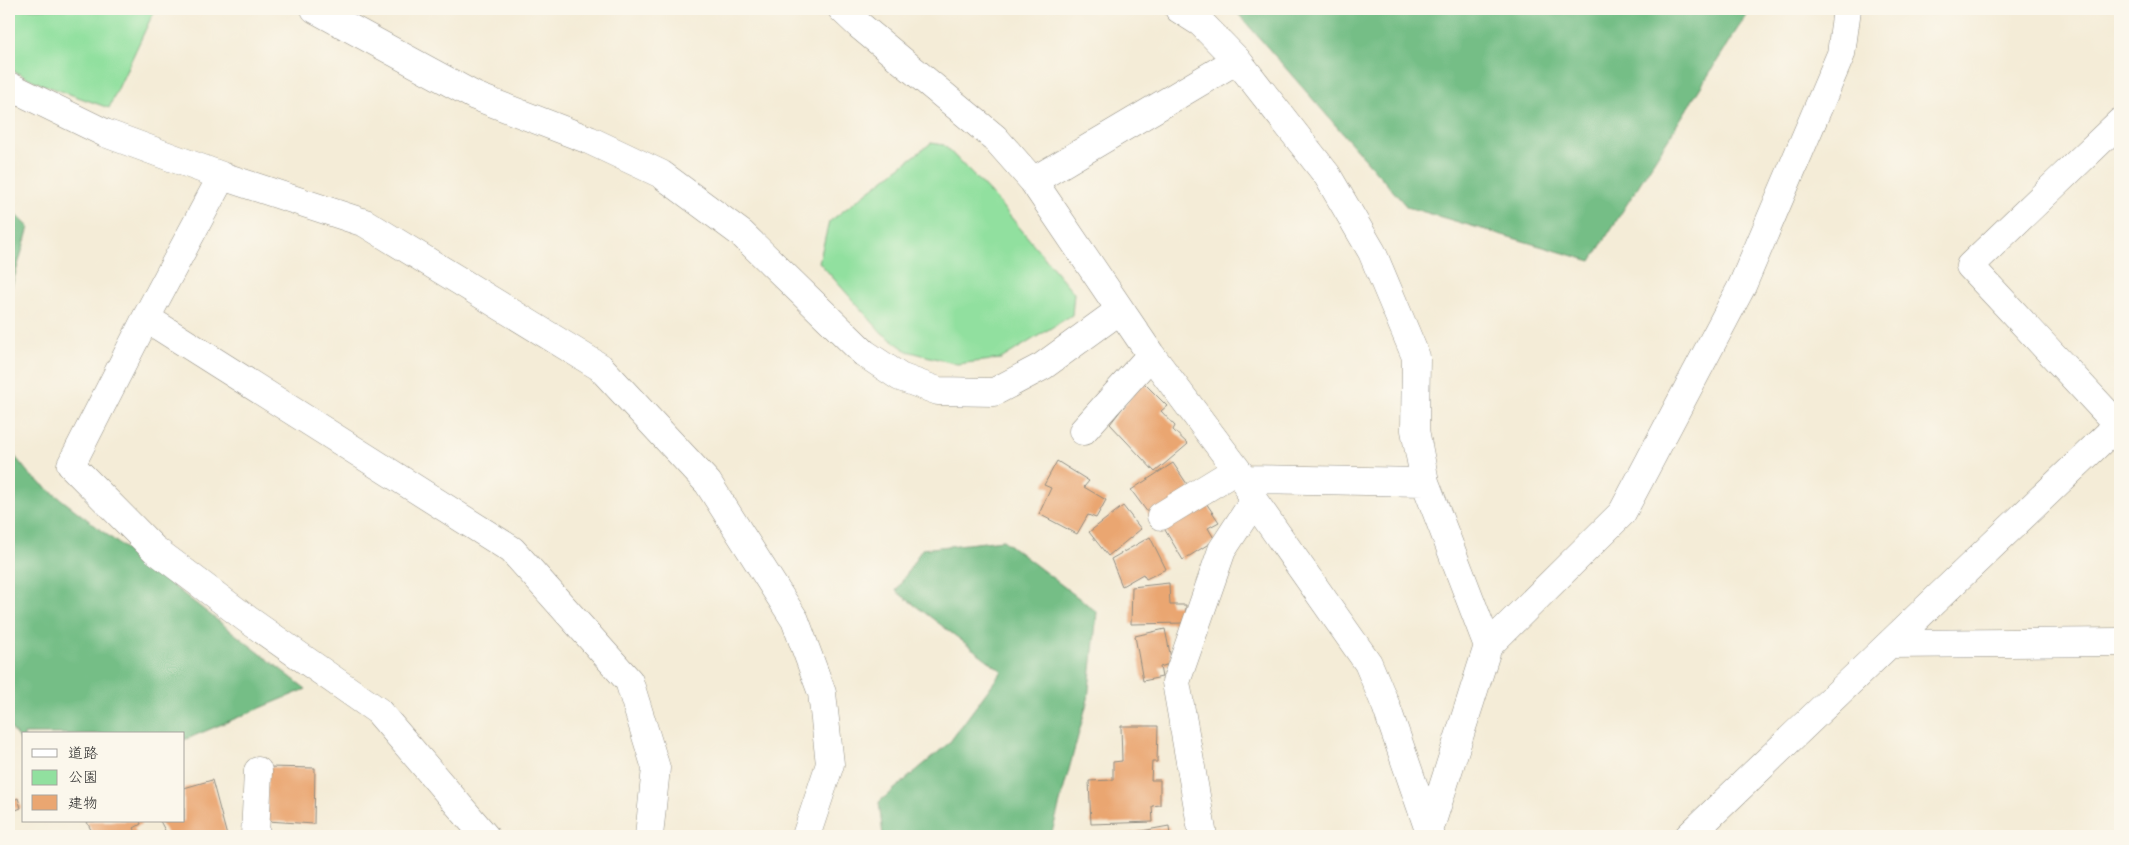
<svg xmlns="http://www.w3.org/2000/svg" width="2129" height="845" font-family="'Architects Daughter','Klee One',sans-serif">
<rect width="100%" height="100%" fill="#fbf7ec"/>
<filter id="ink" filterUnits="userSpaceOnUse"><feTurbulence type="fractalNoise" baseFrequency=".02" numOctaves="2"/><feDisplacementMap in="SourceGraphic" scale="10" xChannelSelector="R" yChannelSelector="G"/><feConvolveMatrix kernelMatrix="1 2 1 2 8 2 1 2 1" color-interpolation-filters="sRGB"/></filter>
<filter id="wash" filterUnits="userSpaceOnUse"><feTurbulence type="fractalNoise" baseFrequency=".0096" numOctaves="4" result="noise"/><feDisplacementMap in="SourceGraphic" scale="20" xChannelSelector="R" yChannelSelector="G"/><feGaussianBlur stdDeviation="1.12" result="paint"/><feColorMatrix in="noise" values="0 0 0 0 0 0 0 0 0 0 0 0 0 0 0 0 0 1.4 0 .05"/><feComposite in="paint" operator="in"/></filter>
<g filter="url(#wash)">
<rect width="100%" height="100%" fill="#f4ecd7"/>
<path fill="#91e09f" stroke="#5e8665" d="M9 9H155L109 108 41 84 9 69Z
M931 143 944 145 995 198 1074 293 1072 315 1001 359 957 364 907 351 882 333 819 262 829 222Z"/>
<path fill="#74be86" stroke="#507458" d="M1234 9H1750L1591 261 1407 207Z
M9 208 29 227 9 296Z
M9 449 30 475 306 689 184 740V734H24V745L9 726Z
M1003 540 1097 612 1088 699 1051 836H883L879 802 949 743 1002 671 896 591 922 549Z"/>
<g id="blocks">
<path fill="#eaa671" d="M1143 382 1167 406 1161 411 1175 426 1173 430 1188 444 1155 472 1110 424Z
M1057 461 1089 481 1084 487 1106 500 1096 518 1088 515 1077 534 1039 514 1051 488 1044 485Z
M1173 463 1191 490 1151 517 1131 490Z
M1204 500 1219 522 1208 528 1215 540 1183 560 1162 525Z
M1123 506 1141 529 1108 556 1089 532Z
M1150 537 1166 569 1146 579 1143 574 1122 586 1111 559Z
M1169 583 1170 605H1186L1185 623 1131 624 1132 587Z
M1165 629 1172 663 1160 667 1162 677 1143 681 1135 636Z
M1121 726H1158L1157 762H1152L1151 780H1160V805L1152 806 1153 822 1091 824 1089 781 1113 780V762L1122 761Z
M267 767 315 768 314 824 267 821Z
M212 780 227 836H168L160 821H184V788Z
M18 798 21 808 16 810 12 801Z
M89 821H140L141 824 134 828 138 836H94L87 822Z
M1169 826 1170 836H1125V834Z"/>
</g>
</g>
<g filter="url(#ink)">
<use href="#blocks" fill-opacity="0" stroke="#908c81" stroke-width="1"/>
<g fill="none" stroke-linecap="round" stroke-linejoin="round">
<defs>
<path id="minor" d="M315 9 475 96 589 140 661 174 742 234 864 353 900 377 938 391 994 392 1043 366 1120 310
M842 9 859 25 995 138 1033 181 1151 355 1244 479 1254 501 1368 663 1386 706 1431 836
M1179 9 1201 23 1237 60 1327 175 1372 252 1416 357 1415 430 1425 482 1488 646 1429 831
M9 86 105 133 222 176 365 223 600 367 708 483 795 620 822 693 830 764 806 836
M222 176 146 318 71 465 154 549 247 619 378 711 485 836
M1033 181 1237 60
M146 318 512 550 629 681 656 768 649 836
M2118 425 1970 266 2120 122
M1083 431 1151 355
M1244 479 1425 482
M1161 516 1236 470
M1890 644 2120 642
M1488 646 1622 513 1742 286 1841 54 1847 9
M255 836 258 771
M1203 836 1176 682 1222 550 1254 501
M1689 836 2120 423"/>
</defs>
<use href="#minor" stroke="#908c81" stroke-width="29"/>
<use href="#minor" stroke="#fff" stroke-width="28"/>
</g>
</g>
<rect width="2129" height="845" fill="none" stroke="#fbf7ec" stroke-width="30"/>
<rect x="22" y="732" width="162" height="90" fill="#fbf7ec" stroke="#a8a59f"/>
<rect x="32" y="749" width="25" height="8" fill="#ffffff" stroke="#a8a59f"/>
<text x="68" y="758" font-size="15" fill="#2b2b2b">道路</text>
<rect x="32" y="770" width="25" height="15" fill="#91e09f" stroke="#a8a59f"/>
<text x="68" y="782" font-size="15" fill="#2b2b2b">公園</text>
<rect x="32" y="795" width="25" height="15" fill="#eaa671" stroke="#a8a59f"/>
<text x="68" y="808" font-size="15" fill="#2b2b2b">建物</text>
</svg>
